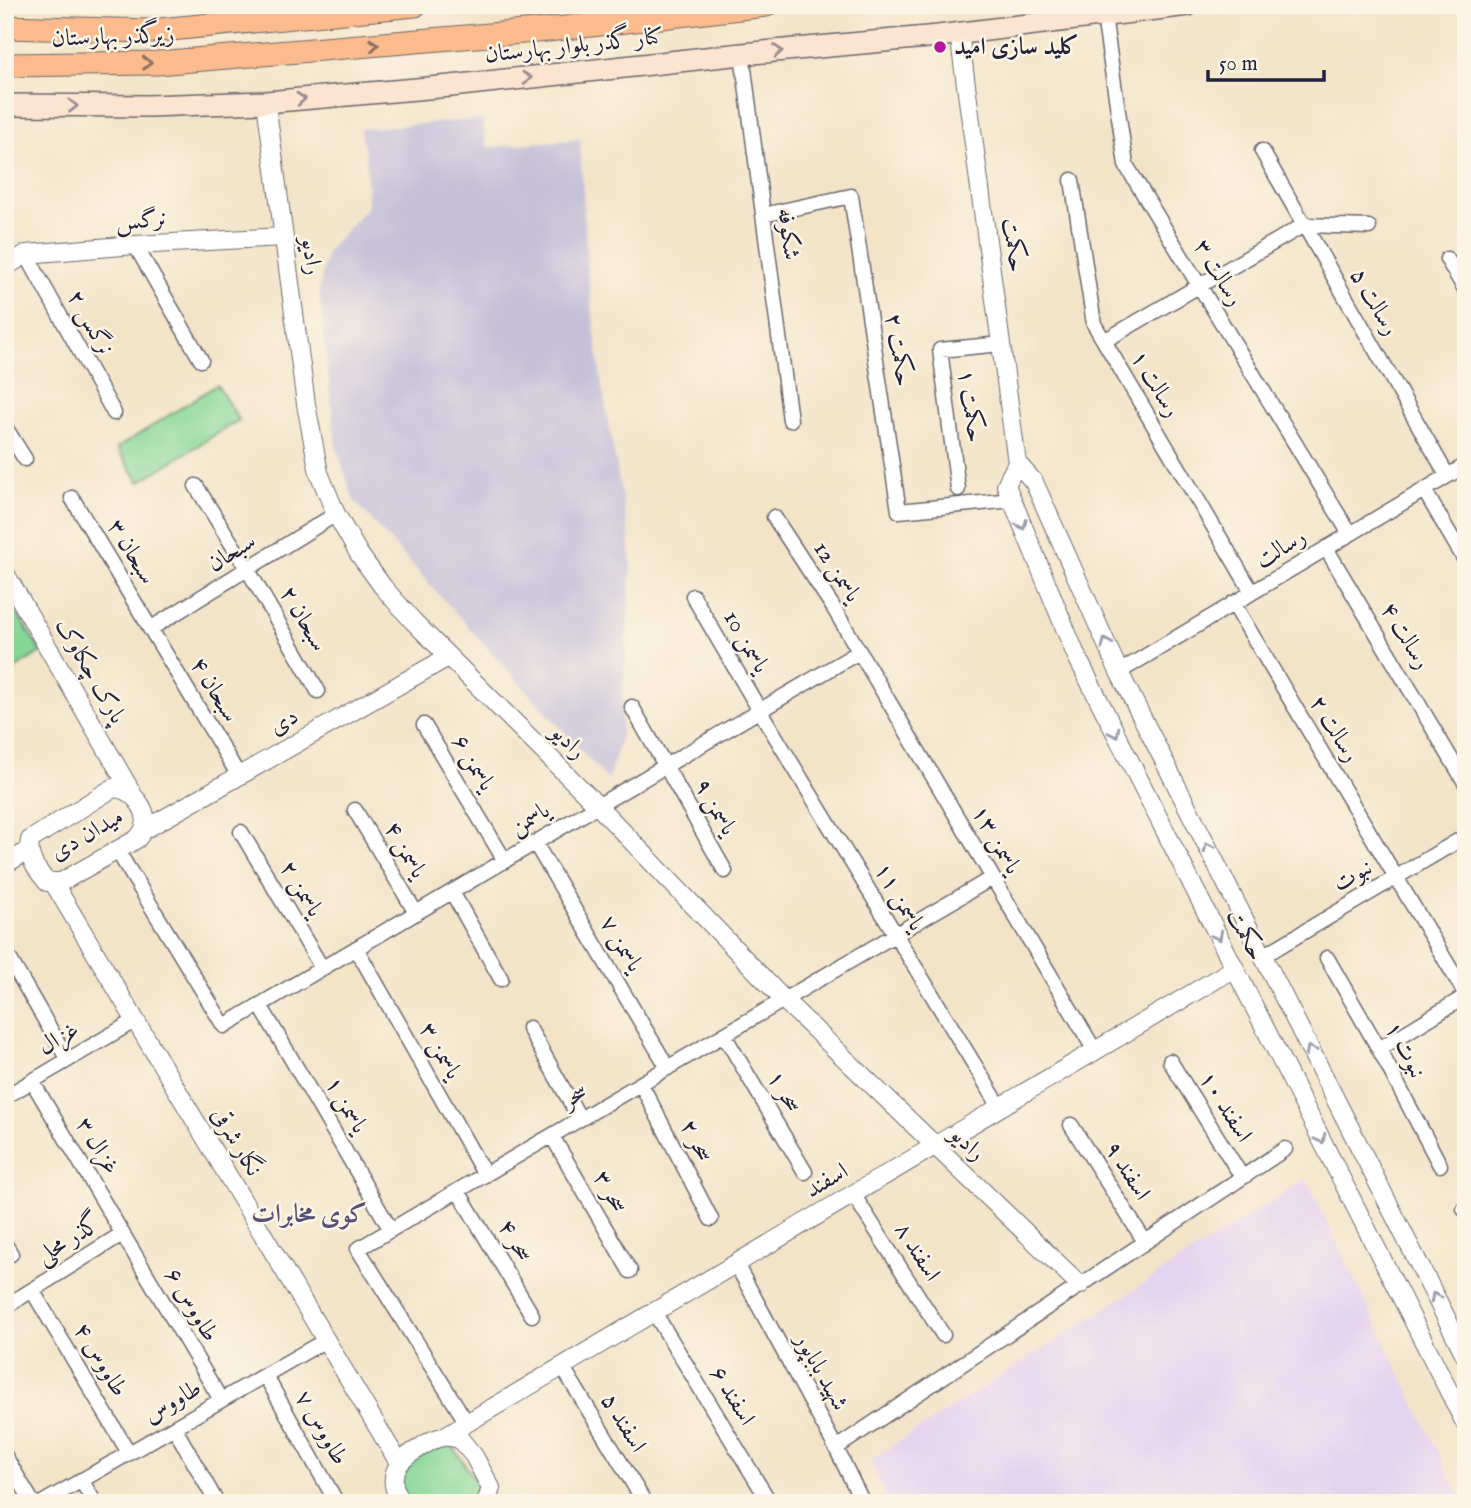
<svg xmlns="http://www.w3.org/2000/svg" width="1471" height="1508" font-family="'IM FELL English',Amiri,serif">
<rect width="100%" height="100%" fill="#fcf5e5"/>
<filter id="ink" filterUnits="userSpaceOnUse"><feTurbulence type="fractalNoise" baseFrequency=".0143" numOctaves="2"/><feDisplacementMap in="SourceGraphic" scale="14" xChannelSelector="R" yChannelSelector="G"/><feConvolveMatrix kernelMatrix="1 2 1 2 8 2 1 2 1" color-interpolation-filters="sRGB"/></filter>
<filter id="wash" filterUnits="userSpaceOnUse"><feTurbulence type="fractalNoise" baseFrequency=".00686" numOctaves="4" result="noise"/><feDisplacementMap in="SourceGraphic" scale="28" xChannelSelector="R" yChannelSelector="G"/><feGaussianBlur stdDeviation="1.57" result="paint"/><feColorMatrix in="noise" values="0 0 0 0 0 0 0 0 0 0 0 0 0 0 0 0 0 1.4 0 .05"/><feComposite in="paint" operator="in"/></filter>
<g filter="url(#wash)">
<rect width="100%" height="100%" fill="#f3e4c8"/>
<path fill="#e4d3f1" d="M1306 1179 1463 1503H887L871 1460Z"/>
<path fill="#c6c0d9" d="M482 119 487 147 580 139 587 267 602 387 630 540 631 573 620 741 608 780 354 501 336 447 319 289 327 252 368 206 366 157 360 129Z"/>
<path fill="#85d697" stroke="#547c69" stroke-width="2" d="M217 385 239 420 139 482 117 448Z
M5 594 41 652 5 675Z
M437 1444 453 1446 479 1487 477 1503H409L400 1489V1469Z"/>
</g>
<g filter="url(#ink)">
<g fill="none" stroke-linecap="round" stroke-linejoin="round">
<defs>
<path id="minor" d="M1104 16 1126 165 1350 534
M742 54 790 420
M1262 151 1447 475
M1072 180 1094 324 1252 592
M763 215 851 196 899 511 1012 500
M135 245 201 360
M26 254 114 413
M1447 259 1466 291
M1104 341 1304 225 1369 227
M5 427 25 459
M196 486 248 570 318 691
M958 489 940 350 1001 344
M1424 490 1466 562
M72 498 239 776
M774 517 833 607 1095 1051
M1326 548 1466 784
M693 596 760 711 1000 1107
M1233 603 1466 995
M150 629 336 514
M1119 672 1466 465
M632 707 725 871
M424 725 505 861
M355 810 416 913
M241 832 322 968
M535 843 668 1068
M117 850 224 1026 859 652
M452 892 501 979
M356 948 485 1175
M5 951 68 1060
M1263 956 1466 836
M1327 958 1379 1049 1440 1165
M260 1005 391 1230
M529 1028 580 1119
M724 1035 805 1172
M1379 1049 1466 996
M1170 1061 1242 1177
M32 1081 221 1400
M641 1084 711 1219
M5 1097 136 1020
M1071 1125 1145 1242
M552 1136 630 1271
M458 1191 532 1315
M853 1194 943 1335
M1464 1209 1466 1211
M5 1244 11 1254
M736 1264 836 1448 863 1503
M32 1290 129 1453
M5 1307 122 1234
M654 1312 770 1503
M562 1366 645 1503
M265 1375 337 1503
M467 1423 358 1249 992 878
M174 1427 217 1503
M836 1448 1285 1149
M5 1456 33 1503
M81 1480 95 1503
M42 1503 326 1340"/>
<path id="tertiary" d="M959 33 1017 463 1034 482 1119 672 1466 1357
M266 102 306 404 319 473 336 514 359 554 383 587 413 621 598 806 784 1000 1080 1285
M5 267 26 254 135 245 283 237
M1017 463 1006 485 1076 655 1466 1425
M5 573 132 793
M113 788C132 788 151 811 144 829 144 830 138 838 137 839L61 882H47C36 869 27 858 30 840Z
M144 830 448 657
M5 864 28 851
M53 882 399 1463
M443 1437 1235 968
M401 1503C386 1478 395 1462 418 1449 425 1444 435 1438 443 1437 448 1436 455 1438 460 1439L474 1456 491 1488 486 1503"/>
<path id="secondary" d="M5 105 148 106 266 102 451 86 742 54 938 36 1188 5"/>
<path id="primary" d="M5 27 150 31 415 5
M5 65 157 63 547 30 766 5"/>
</defs>
<use href="#minor" stroke="#6b666c" stroke-width="17"/>
<use href="#tertiary" stroke="#6b666c" stroke-width="20"/>
<use href="#secondary" stroke="#6b666c" stroke-width="24"/>
<use href="#primary" stroke="#6b666c" stroke-width="25"/>
<use href="#minor" stroke="#fff" stroke-width="14"/>
<use href="#tertiary" stroke="#fff" stroke-width="18"/>
<use href="#secondary" stroke="#fde4d1" stroke-width="21"/>
<use href="#primary" stroke="#fbbb8c" stroke-width="23"/>
</g>
<defs><path id="oneway-chevron" d="M-2-3.5L2.5 0L-2 3.5" fill="none" stroke-width="1.6" stroke-linecap="round" stroke-linejoin="round" transform="scale(1.75)"/></defs>
<g stroke="#8e6e64">
<use href="#oneway-chevron" transform="translate(374 45) rotate(-5)"/>
<use href="#oneway-chevron" transform="translate(147 63) rotate(-1)"/>
</g>
<g stroke="#9a8d8e">
<use href="#oneway-chevron" transform="translate(778 51) rotate(-5)"/>
<use href="#oneway-chevron" transform="translate(527 78) rotate(-6)"/>
<use href="#oneway-chevron" transform="translate(301 99) rotate(-5)"/>
<use href="#oneway-chevron" transform="translate(73 106)"/>
</g>
<g stroke="#9c9ca7">
<use href="#oneway-chevron" transform="translate(1022 525) rotate(68)"/>
<use href="#oneway-chevron" transform="translate(1106 643) rotate(-114)"/>
<use href="#oneway-chevron" transform="translate(1115 733) rotate(63)"/>
<use href="#oneway-chevron" transform="translate(1208 847) rotate(-117)"/>
<use href="#oneway-chevron" transform="translate(1218 936) rotate(62)"/>
<use href="#oneway-chevron" transform="translate(1310 1050) rotate(-117)"/>
<use href="#oneway-chevron" transform="translate(1321 1139) rotate(63)"/>
<use href="#oneway-chevron" transform="translate(1435 1297) rotate(-117)"/>
</g>
</g>
<circle fill="#b5179e" stroke="#fcf5e5" stroke-width="2.5" cx="940" cy="47" r="7"/>
<g text-anchor="middle" dominant-baseline="central" stroke-width="5" stroke-linejoin="round" paint-order="stroke">
<g font-size="24" fill="#22223b" stroke="#fcf5e5">
<text transform="translate(113 37) rotate(-2)">زیرگذر بهارستان</text>
<text transform="translate(574 46) rotate(-6)">کنار گذر بلوار بهارستان</text>
<text transform="translate(141 221) rotate(-4)">نرگس</text>
<text transform="translate(788 234) rotate(83)">شکوفه</text>
<text transform="translate(1013 245) rotate(82)">حکمت</text>
<text transform="translate(311 256) rotate(82)">رادیو</text>
<text transform="translate(1218 273) rotate(59)">رسالت ۳</text>
<text transform="translate(1374 302) rotate(60)">رسالت ۵</text>
<text transform="translate(90 323) rotate(61)">نرگس ۲</text>
<text transform="translate(898 350) rotate(81)">حکمت ۲</text>
<text transform="translate(1155 384) rotate(59)">رسالت ۱</text>
<text transform="translate(970 406) rotate(82)">حکمت ۱</text>
<text transform="translate(1281 549) rotate(-31)">رسالت</text>
<text transform="translate(131 552) rotate(59)">سبحان ۳</text>
<text transform="translate(232 553) rotate(-32)">سبحان</text>
<text transform="translate(837 572) rotate(57)">یاسمن 12</text>
<text transform="translate(303 619) rotate(60)">سبحان ۲</text>
<text transform="translate(1405 636) rotate(59)">رسالت ۴</text>
<text transform="translate(746 642) rotate(60)">یاسمن 10</text>
<text transform="translate(90 671) rotate(60)">پارک چکاوک</text>
<text transform="translate(214 690) rotate(59)">سبحان ۴</text>
<text transform="translate(284 722) rotate(-30)">دی</text>
<text transform="translate(1334 729) rotate(59)">رسالت ۲</text>
<text transform="translate(568 742) rotate(45)">رادیو</text>
<text transform="translate(473 763) rotate(59)">یاسمن ۶</text>
<text transform="translate(715 807) rotate(60)">یاسمن ۹</text>
<text transform="translate(530 819) rotate(-30)">یاسمن</text>
<text transform="translate(87 835) rotate(-30)">میدان دی</text>
<text transform="translate(996 840) rotate(60)">یاسمن ۱۳</text>
<text transform="translate(405 850) rotate(60)">یاسمن ۴</text>
<text transform="translate(1353 876) rotate(-31)">نبوت</text>
<text transform="translate(301 889) rotate(59)">یاسمن ۲</text>
<text transform="translate(899 897) rotate(59)">یاسمن ۱۱</text>
<text transform="translate(1245 935) rotate(62)">حکمت</text>
<text transform="translate(621 944) rotate(59)">یاسمن ۷</text>
<text transform="translate(59 1039) rotate(-30)">غزال</text>
<text transform="translate(1405 1050) rotate(62)">نبوت ۱</text>
<text transform="translate(440 1051) rotate(60)">یاسمن ۳</text>
<text transform="translate(784 1092) rotate(59)">سحر ۱</text>
<text transform="translate(575 1096) rotate(-30)">سحر</text>
<text transform="translate(346 1105) rotate(60)">یاسمن ۱</text>
<text transform="translate(1225 1107) rotate(58)">اسفند ۱۰</text>
<text transform="translate(696 1141) rotate(63)">سحر ۲</text>
<text transform="translate(236 1142) rotate(59)">نگار شرقی</text>
<text transform="translate(967 1144) rotate(44)">رادیو</text>
<text transform="translate(97 1146) rotate(59)">غزال ۳</text>
<text transform="translate(1127 1171) rotate(58)">اسفند ۹</text>
<text transform="translate(827 1181) rotate(-31)">اسفند</text>
<text transform="translate(610 1192) rotate(60)">سحر ۳</text>
<text transform="translate(69 1240) rotate(-32)">گذر محلی</text>
<text transform="translate(515 1241) rotate(59)">سحر ۴</text>
<text transform="translate(917 1252) rotate(58)">اسفند ۸</text>
<text transform="translate(191 1305) rotate(59)">طاووس ۶</text>
<text transform="translate(100 1360) rotate(59)">طاووس ۴</text>
<text transform="translate(821 1372) rotate(61)">شهید باباپور</text>
<text transform="translate(732 1396) rotate(59)">اسفند ۶</text>
<text transform="translate(173 1402) rotate(-30)">طاووس</text>
<text transform="translate(623 1423) rotate(59)">اسفند ۵</text>
<text transform="translate(321 1428) rotate(60)">طاووس ۷</text>
</g>
<g font-size="24" font-weight="bold" fill="#22223b" stroke="#fcf5e5" text-anchor="start">
<text x="954" y="47">کلید سازی امید</text>
</g>
<g font-size="26" font-weight="bold" fill="#565076" stroke="#fcf5e5">
<text x="309" y="1214">کوی مخابرات</text>
</g>
</g>
<rect width="1471" height="1508" fill="none" stroke="#fcf5e5" stroke-width="28"/>
<path d="M1208 70v10h116v-10" fill="none" stroke="#22223b" stroke-width="3.5"/>
<text x="1219" y="70" font-size="21" fill="#22223b" stroke="#fcf5e5" stroke-width="5" paint-order="stroke">50 m</text>
</svg>
